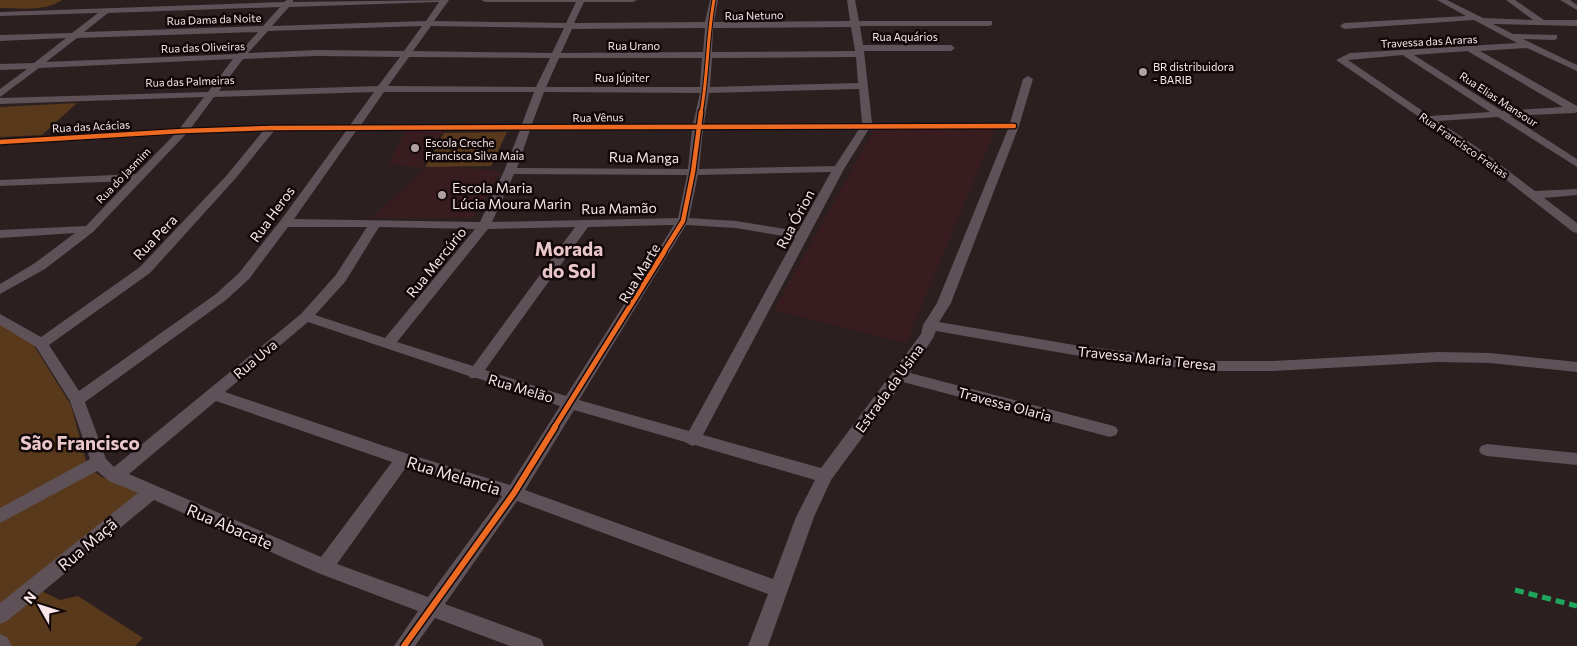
<svg xmlns="http://www.w3.org/2000/svg" width="1577" height="646" font-family="Commissioner,sans-serif">
<rect width="100%" height="100%" fill="#2b1f20"/>
<path fill="#381c1f" d="M875 128 995 130 906 343 774 310Z
M444 130 422 168 389 164 405 131Z
M429 165 501 171 473 218H371Z"/>
<path fill="#58391b" d="M0 0H62C44 12 21 8 0 8Z
M77 103 42 135 0 137V107Z
M507 132 491 166 425 167 444 133Z
M0 318 31 341 71 405 88 468 102 477 142 493 31 586 60 600 78 596 143 638 135 646H0Z"/>
<g fill="none" stroke-linecap="round" stroke-linejoin="round">
<path fill="#5e5158" fill-rule="evenodd" d="M287 0H293V2L449 0 434 21 566 23 576 2H485L481 0H637L633 2H584L574 23 705 22 710 0H718L714 22 850 21 847 0H855L859 21H992V25L989 26H860L863 45H951L955 48 951 51H864L872 123H1010L1023 79 1028 76 1033 79 1019 126 951 303 939 322 1080 346 1206 361H1273L1438 352 1490 353 1577 362V372L1490 363 1438 362 1273 371H1206L1080 356 936 331 933 338 910 373 1110 425 1116 427 1118 431 1116 435 1110 437 903 382 831 480 814 517 768 646H748L768 594 517 501 445 604 541 639 544 646H510L435 618 415 646H394L418 611 318 573 154 500 7 621 0 624V603L138 493 109 481 97 471 0 523V508L90 459 70 401 36 347 0 325V314L41 337 140 267 227 175 263 131 186 134 93 232 45 269 0 294V284L35 263 75 233 0 238V230L86 226 129 181 0 186V180L136 174 174 135 0 145V139L180 128 204 97 0 104V98L208 92 233 59 39 68 0 97V89L27 69 0 70V64L34 63 66 38 0 41V35L72 33 98 13 0 16V12L284 2ZM439 2 426 21 272 26 289 7ZM280 7 263 26 84 32 108 13ZM422 26 404 51 317 50 248 53 268 31ZM431 26 564 28 552 53 413 51ZM851 27 855 51 712 52 713 28ZM705 28 703 52 561 53 572 29ZM258 32 238 54 46 62 77 38ZM317 56 400 57 378 86 219 91 243 59ZM409 57 550 58 536 87 388 86ZM856 57 858 83 710 87 712 58ZM559 58H702L700 87H546ZM859 89 862 123 704 124 709 93ZM374 92 350 125 191 128 214 97ZM384 92H534L522 124 361 125ZM544 92 700 93 693 124H532ZM859 129 835 166 699 169 703 130ZM869 129H1008L937 303 923 325 921 334 821 468 703 435 844 169ZM520 130 504 171 480 222 294 219 356 131ZM530 130H692L688 169 517 168ZM274 131H346L281 220 239 273 216 294 79 391 49 345 150 273 235 179ZM831 172 798 231 736 221 689 218 698 175ZM514 174 687 175 678 218 492 222ZM670 225H674L566 396 485 370 588 227ZM686 225 736 228 795 238 689 431 579 400ZM288 227H367L335 276 301 314 114 467 106 459 85 402 226 300 249 279ZM379 227 475 229 385 338 315 315 345 282ZM575 227 473 366 397 342 488 229ZM308 322 469 376 470 378H477L560 406 510 485 405 453 225 392ZM216 401 392 462 321 557 129 474ZM574 410 685 442 692 446 695 445 815 480 796 517 773 579 525 490ZM407 466 502 496 428 597 337 564Z
M1437 0H1447L1483 18 1533 20 1506 0H1515L1544 20H1577V26L1493 24 1513 34 1557 35V39L1554 40 1523 39 1577 65V71L1527 48 1480 51 1577 106V112L1575 113 1510 116 1577 159V167L1498 117 1438 121 1481 150 1535 191 1577 189V195L1544 198 1577 223V233L1573 232 1473 154 1336 60 1350 53 1517 43 1474 20 1344 29 1340 26 1344 23 1466 16ZM1468 51 1469 52 1563 107 1502 111 1414 55ZM1403 55 1404 56 1490 112 1430 116 1348 60Z
M1560 0H1570L1577 5V10Z
M1487 444 1577 453V465L1487 456 1481 454 1479 450 1481 446Z
M0 634 7 637 12 646H0Z"/>
<path stroke="#20a55d" stroke-width="5" stroke-dasharray="9 5" stroke-linecap="butt" d="M1515 590 1577 606"/>
<defs>
<path id="cycleway-far3" d="M701 113C708 76 707 37 714 0"/>
<path id="cycleway-far2" d="M0 142 183 131 271 128 1014 126
M663 253 683 221 693 172 701 112"/>
<path id="cycleway-far1" d="M554 428 664 252"/>
<path id="cycleway" d="M404 646 514 493 555 427"/>
</defs>
<use href="#cycleway-far3" stroke="#120809" stroke-width="5"/>
<use href="#cycleway-far2" stroke="#120809" stroke-width="7"/>
<use href="#cycleway-far1" stroke="#120809" stroke-width="8"/>
<use href="#cycleway" stroke="#120809" stroke-width="9"/>
<use href="#cycleway-far3" stroke="#ed6a23" stroke-width="3"/>
<use href="#cycleway-far2" stroke="#ed6a23" stroke-width="4.5"/>
<use href="#cycleway-far1" stroke="#ed6a23" stroke-width="5"/>
<use href="#cycleway" stroke="#ed6a23" stroke-width="6"/>
</g>
<g fill="#b0a0a1" stroke="#120809" stroke-width="2">
<circle cx="1143" cy="72" r="5"/>
<circle cx="415" cy="148" r="5"/>
<circle cx="442" cy="195" r="5"/>
</g>
<g text-anchor="middle" dominant-baseline="central" stroke-width="5" stroke-linejoin="round" paint-order="stroke">
<g font-size="11" fill="#f7e5e7" stroke="#120809">
<text transform="translate(754 15) rotate(-1)">Rua Netuno</text>
<text transform="translate(214 19) rotate(-2)">Rua Dama da Noite</text>
<text x="905" y="36">Rua Aquários</text>
<text transform="translate(1429 41) rotate(-3)">Travessa das Araras</text>
<text x="634" y="45">Rua Urano</text>
<text transform="translate(203 47) rotate(-2)">Rua das Oliveiras</text>
<text x="622" y="77">Rua Júpiter</text>
<text transform="translate(190 81) rotate(-2)">Rua das Palmeiras</text>
<text transform="translate(1499 99) rotate(33)">Rua Elias Mansour</text>
<text transform="translate(598 117) rotate(-1)">Rua Vênus</text>
<text transform="translate(91 126) rotate(-3)">Rua das Acácias</text>
<text transform="translate(1464 145) rotate(35)">Rua Francisco Freitas</text>
<text transform="translate(123 175) rotate(-46)">Rua do Jasmim</text>
</g>
<g font-size="11" fill="#f7e5e7" stroke="#120809" text-anchor="start">
<text x="1153" y="66">BR distribuidora<tspan x="1153" dy="13">- BARIB</tspan></text>
<text x="425" y="142">Escola Creche<tspan x="425" dy="13">Francisca Silva Maia</tspan></text>
</g>
<g font-size="14" fill="#f7e5e7" stroke="#120809">
<text transform="translate(644 157) rotate(1)">Rua Manga</text>
<text transform="translate(619 208) rotate(-1)">Rua Mamão</text>
<text transform="translate(272 214) rotate(-54)">Rua Heros</text>
<text transform="translate(795 219) rotate(-62)">Rua Órion</text>
<text transform="translate(155 237) rotate(-46)">Rua Pera</text>
<text transform="translate(436 262) rotate(-51)">Rua Mercúrio</text>
<text transform="translate(639 273) rotate(-59)">Rua Marte</text>
<text transform="translate(1147 358) rotate(6)">Travessa Maria Teresa</text>
<text transform="translate(255 359) rotate(-40)">Rua Uva</text>
<text transform="translate(521 388) rotate(17)">Rua Melão</text>
<text transform="translate(889 388) rotate(-54)">Estrada da Usina</text>
<text transform="translate(1005 404) rotate(15)">Travessa Olaria</text>
</g>
<g font-size="14" fill="#f7e5e7" stroke="#120809" text-anchor="start">
<text x="452" y="187">Escola Maria<tspan x="452" dy="16">Lúcia Moura Marin</tspan></text>
</g>
<g font-size="16" fill="#f7e5e7" stroke="#120809">
<text transform="translate(454 475) rotate(17)">Rua Melancia</text>
<text transform="translate(230 526) rotate(23)">Rua Abacate</text>
<text transform="translate(87 544) rotate(-40)">Rua Maçã</text>
</g>
<g font-size="19" font-weight="bold" fill="#e9c7ca" stroke="#120809">
<text x="569" y="248">Morada<tspan x="569" dy="22">do Sol</tspan></text>
<text x="80" y="442">São Francisco</text>
</g>
</g>
<g transform="translate(40 606) rotate(309)" stroke="#120809" stroke-width="4" paint-order="stroke">
<path d="M0-4L9 19L0 12L-9 19Z" fill="#f7e5e7"/>
<text y="-8" font-size="14" font-weight="bold" text-anchor="middle" fill="#f7e5e7">N</text>
</g>
</svg>
